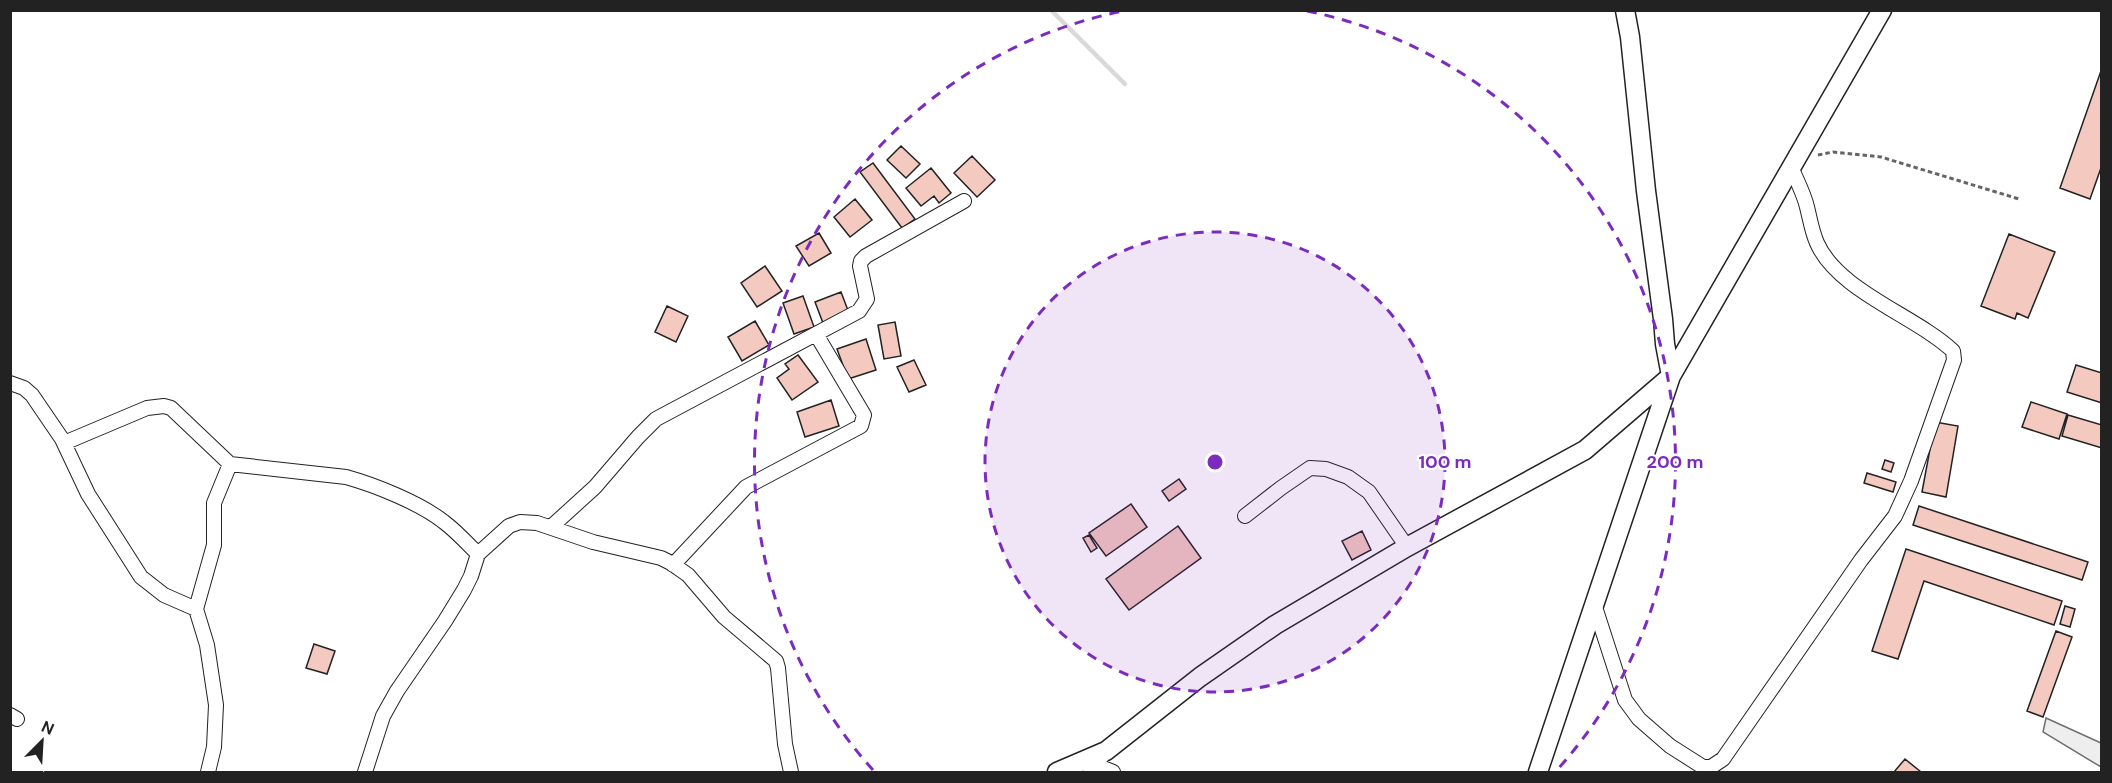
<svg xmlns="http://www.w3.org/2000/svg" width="2112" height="783" font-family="'DM Sans',sans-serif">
<rect width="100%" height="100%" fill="#fff"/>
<path fill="#eee" stroke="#6f6f6f" stroke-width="1.5" d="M2046 718 2101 743V767L2043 732Z"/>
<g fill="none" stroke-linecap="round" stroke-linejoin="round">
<path stroke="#d9d9d9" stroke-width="4.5" d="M1051 10 1125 84"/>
</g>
<path fill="#f3c9c0" stroke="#222" stroke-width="1.5" d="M2102 68V165L2090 199 2060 188Z
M901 146 920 164 906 178 887 160Z
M972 156 995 180 977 197 954 173Z
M873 163 915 219 902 228 860 172Z
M931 168 951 193 939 203 934 196 921 206 906 188Z
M855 199 872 220 850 237 834 217Z
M819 233 831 253 809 266 796 246Z
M2009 234 2055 252 2028 318 2017 313 2015 319 1981 306Z
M765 266 782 291 757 307 741 283Z
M841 292 849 313 823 323 815 302Z
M803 296 814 327 794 334 783 303Z
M667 306 688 316 676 342 655 332Z
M755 321 769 345 742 361 728 337Z
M895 322 901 356 884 359 878 325Z
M866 339 876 370 848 379 837 349Z
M798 355 818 382 792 400 777 378 789 369 785 364Z
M914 360 926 385 909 392 897 367Z
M2076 365 2102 373V403L2067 392Z
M831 400 839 426 805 437 797 412Z
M2031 402 2067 414 2059 439 2022 427Z
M2068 415 2102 425V448L2062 436Z
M1935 422 1958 426 1946 497 1922 492Z
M1885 460 1894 463 1891 472 1882 469Z
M1867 473 1896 482 1893 492 1864 483Z
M1179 479 1186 489 1169 501 1162 491Z
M1131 504 1147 527 1106 556 1089 533Z
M1919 506 2088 562 2082 580 1913 525Z
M1178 526 1201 558 1129 610 1106 579Z
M1362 531 1371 550 1352 560 1342 541Z
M1089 535 1097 548 1091 552 1083 538Z
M1906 549 2062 601 2054 625 1924 581 1898 659 1872 651Z
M2065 606 2075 609 2070 627 2060 624Z
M2056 631 2072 637 2043 717 2027 711Z
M314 644 335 651 327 674 306 668Z
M1905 759 1921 772H1894Z"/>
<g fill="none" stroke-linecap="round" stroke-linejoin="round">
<defs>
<path id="minor" d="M10 383 24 388 32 395 62 439 88 494 141 577 164 595 196 609
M64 443 147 408 164 406 171 408 230 464
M1245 516 1281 488 1310 468 1326 469 1348 477 1369 492 1407 547
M551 527 595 487 638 437 656 419 859 311 867 299 860 266 861 261 866 256 964 201
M673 565 746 487 861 426 864 415 816 334
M1594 604 1625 700 1639 719 1670 746 1703 767H1711L1723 759 1861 560 1895 516 1911 481 1954 360 1953 351C1916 316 1838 291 1817 243 1812 232 1810 219 1807 207 1804 194 1797 181 1792 169
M10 715 17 719
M1096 765 1113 772
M208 772 214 747 216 705 207 645 196 609 214 545V503L230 464 346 477C375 485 420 503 444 522 456 531 467 543 478 554
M365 772 383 716 397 691 445 621 464 590 471 576 478 554 509 526 520 522 537 523 593 542 661 558 671 563 688 575 724 617 776 661 778 668 785 744 791 772
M1090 772 1106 751"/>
<path id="tertiary" d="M1057 772 1106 751 1200 677 1275 625 1407 547 1585 450 1671 376 1665 344 1663 319 1646 191 1630 37 1625 10
M1538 772 1671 376 1882 10"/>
</defs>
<use href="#minor" stroke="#222" stroke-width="16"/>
<use href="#tertiary" stroke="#222" stroke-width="21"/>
<path stroke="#646464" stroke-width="3" stroke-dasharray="4.5 3" stroke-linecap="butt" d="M1818 155 1833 152 1881 157 2019 199"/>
<use href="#minor" stroke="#fff" stroke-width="14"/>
<use href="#tertiary" stroke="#fff" stroke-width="18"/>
</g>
<circle cx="1215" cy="462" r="230" fill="#7b2cbf" fill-opacity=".12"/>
<g fill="none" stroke="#7b2cbf" stroke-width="3" stroke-dasharray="10 8">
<circle cx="1215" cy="462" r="230"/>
<path d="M873 770A460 460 0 0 1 1123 11M1307 11A460 460 0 0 1 1557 770"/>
</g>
<circle cx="1215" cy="462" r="9" fill="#7b2cbf" stroke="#fff" stroke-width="3"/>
<g font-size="18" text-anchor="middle" font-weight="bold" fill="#7b2cbf" stroke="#fff" stroke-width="4.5" stroke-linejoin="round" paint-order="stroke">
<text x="1445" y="468">100 m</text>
<text x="1675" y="468">200 m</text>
</g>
<rect width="2112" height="783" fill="none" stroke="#222222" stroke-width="24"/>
<g transform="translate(42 741) rotate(24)" stroke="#ffffff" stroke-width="4.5" paint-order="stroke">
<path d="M0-4.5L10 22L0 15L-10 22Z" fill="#222222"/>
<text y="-9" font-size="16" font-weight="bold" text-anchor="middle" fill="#222222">N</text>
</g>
</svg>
